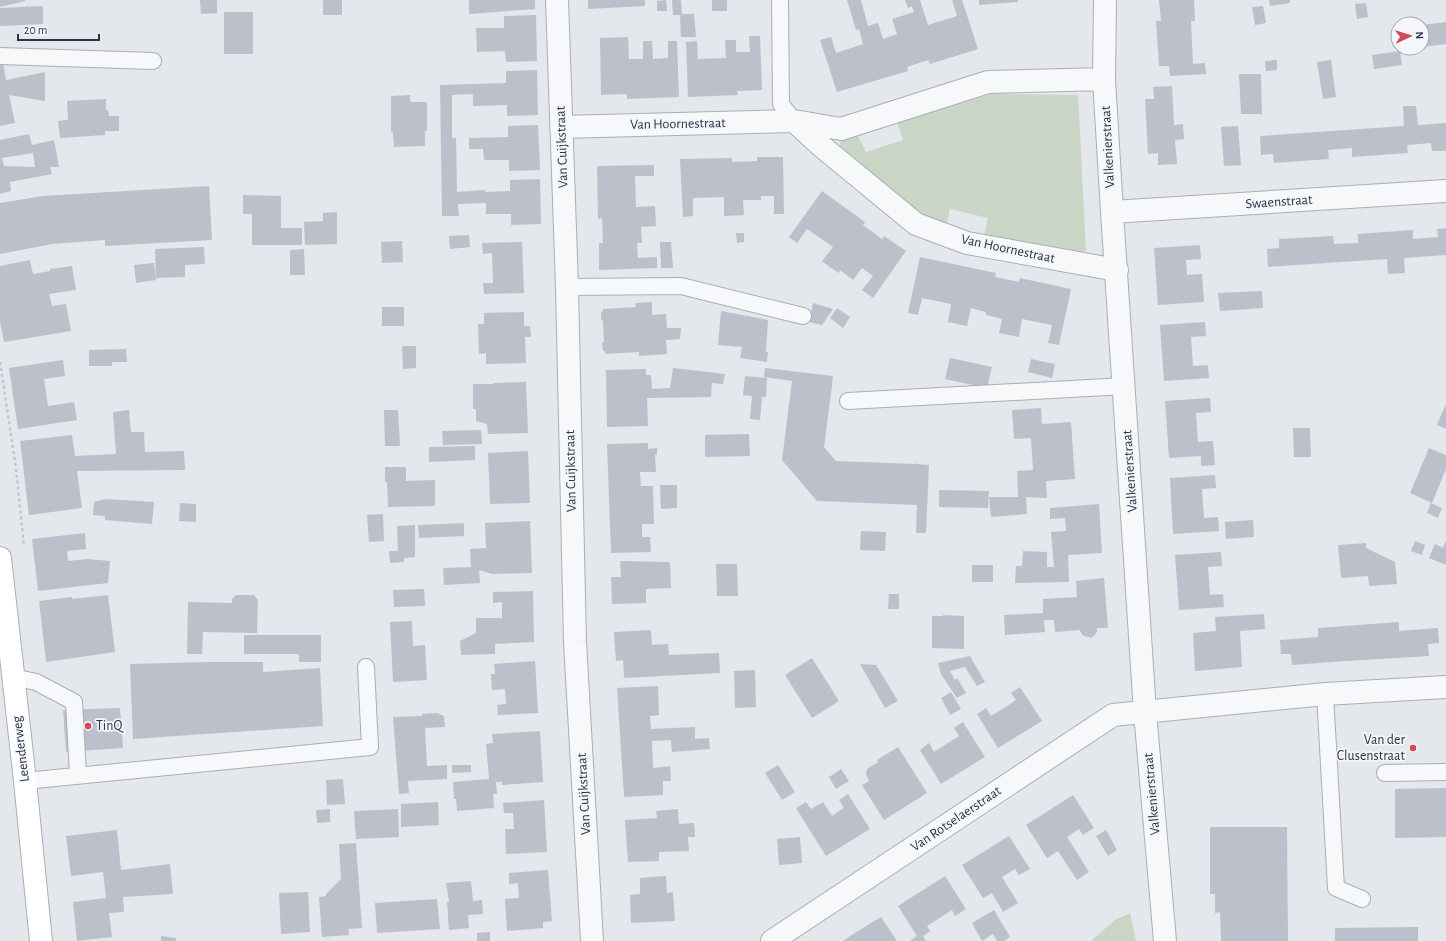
<svg xmlns="http://www.w3.org/2000/svg" width="1446" height="941" font-family="'Alegreya Sans',sans-serif">
<rect width="100%" height="100%" fill="#e4e7ec"/>
<path fill="#c9d6c5" d="M992 94 1078 95 1086 251 1067 253 984 235 988 218 950 209 946 227 927 223 838 155 841 138 857 134 866 152 903 140 897 122Z
M1130 913 1136 941H1091L1115 920Z"/>
<path fill="#bbc0ca" fill-rule="evenodd" d="M0 0H25V1L0 7Z
M200 0H217V13L201 14Z
M323 0H342V15H323Z
M469 0H535V9L469 14Z
M588 0H645V6L588 9Z
M666 0 667 11H657V1Z
M672 0H681L682 14H694L696 37H681L680 15H673Z
M712 0H727V11H712Z
M847 0H861L868 26 878 23 883 39 897 34 892 19 914 12 912 6 908 8 905 0H920L928 25 957 16 952 0H962L978 49 930 64 928 60 907 67 908 71 837 92 820 40 831 37 836 53 863 44 859 29 856 30Z
M979 0H1018V2L979 5Z
M1159 0H1194L1195 21H1191L1193 64 1205 63 1206 74 1170 76 1169 66H1159L1156 21H1161Z
M1269 0H1290V3L1270 6Z
M1366 3 1368 17 1357 19 1355 4Z
M43 6V24L0 26V8Z
M1263 6 1266 23 1255 25 1252 7Z
M224 12H253V54H224Z
M536 15 537 61 506 62 505 51 477 52 476 28H504V16Z
M1446 22V44L1422 47V25Z
M749 36H760L762 90 737 91 738 95 688 97 686 42 697 41 698 59 726 58 725 40H736V52H750Z
M628 37 629 59H643V41H652L653 59 668 58V41H677L679 97 627 99V94L601 95 600 38Z
M1400 51 1402 65 1374 69 1372 55Z
M1277 60V70L1266 71 1265 61Z
M1331 60 1336 97 1323 99 1317 62Z
M3 63 6 80 45 72V101L9 95 15 123 0 126V64Z
M537 70 538 115 507 116V105L473 106V94L452 95V138H456L457 192 485 190V192L510 191V180L540 179 541 224 511 225V214H486V203L458 204 459 216H442L440 85 506 83V71Z
M1239 74H1261L1262 114H1241Z
M1172 86 1174 125 1183 124 1184 139 1175 140 1177 164 1158 165V153L1148 154 1145 99H1154L1153 87Z
M410 95V102H427V131H425V146L394 147 393 132H391V96Z
M106 99V110H108L109 116H119V131H105V135L60 138 58 121 68 120 67 101Z
M1403 106H1416L1418 125 1446 123V151H1432L1431 143 1407 145 1408 153 1352 157V148L1328 150 1329 159 1274 163 1273 154 1261 155 1260 136 1404 126Z
M538 125 540 170 509 171V160H484L483 149H469V138L508 137V126Z
M1238 126 1241 165 1224 166 1221 127Z
M29 134 32 145 54 140 59 167H50L52 174 10 182 11 191 0 194V140ZM33 153 35 167 4 166 2 158Z
M757 157H783L784 214H774V196H761V200H743L744 215 724 216V197L693 198V216L683 217 680 159 732 158V162L757 161Z
M654 165V176H635L636 207 655 206 656 226 641 227 642 243H637L638 258 657 257V268L599 270V243H603L602 218 598 219 597 166Z
M209 186 212 240 105 246V240L52 244 0 254V203L43 196Z
M822 191 865 222 863 225 882 239 884 236 906 251 873 298 862 290 873 276 862 268 853 280 840 270 839 273 831 268 822 261 833 247 807 229 797 243 789 237Z
M243 195 281 196V228H302V245H252V214H243Z
M337 212V244L305 245 304 222 323 221V213Z
M1446 228V255L1404 258 1405 273 1388 274 1387 259 1268 267 1267 249 1279 248V239L1333 236 1334 244 1358 243V234L1413 230V239L1438 237 1437 229Z
M736 233H744V242L737 243Z
M469 235 470 247 450 249 449 236Z
M402 241 403 262 382 263 381 242Z
M522 242 524 293 484 294 483 283H493L492 253 483 254 482 243Z
M660 242H671L673 268H661Z
M1200 245 1201 259 1186 260 1187 275 1202 274 1204 302 1158 305 1154 248Z
M204 247 205 264 185 265V277L156 278 155 249Z
M304 249 305 275H290V250Z
M920 257 996 273 995 277 1019 282 1020 278 1071 289 1059 345 1048 343 1052 325 1022 319 1019 337 999 333 1002 319 986 315V312L971 308 967 326 948 322 951 304 922 298 918 315 908 313Z
M30 260 33 274 50 271V269L72 266 76 290 49 294 52 306 66 304 71 331 4 342 0 321V266Z
M154 263 156 280 136 283 134 265Z
M1262 291 1263 308 1220 311 1218 293Z
M652 302V315L666 314 667 328H681L680 339 666 340 667 354 639 356V352L605 354V352L603 350 602 343 604 342 603 321 601 319V313L603 311V309L636 307 635 303Z
M813 303 833 309 822 325 809 322Z
M382 307H404V326H382Z
M837 308 850 317 843 328 830 318Z
M721 311 768 320 766 352H768L767 362 740 358 742 347 718 345Z
M524 312V326H530L531 337H525L526 363 486 364V353L479 354 478 324H484V313Z
M1205 322 1206 336 1191 337 1193 366 1208 365 1209 378 1164 381 1160 325Z
M402 346H416V368L403 369Z
M126 349 127 362H112V366H89V350Z
M950 358 992 367 987 388 945 379Z
M1031 359 1055 364 1052 378 1028 372Z
M63 360 65 376 44 379 48 406 74 402 77 420 18 429 9 368Z
M673 368 725 374 723 384 712 383 711 397 647 398 648 426 607 427 606 370 646 369V375H651L652 389 670 388Z
M765 368 833 376 832 385H833L832 386 829 409 824 447 836 461 915 464 916 461V464L929 465 926 533H916L917 505 817 501 782 460 792 381 764 377Z
M745 376 767 378 766 397H762L760 420 750 419 752 396 743 395Z
M526 382 528 433 488 434 487 424 476 421V409H473V384H493V383Z
M1210 398 1211 412 1196 413 1198 442 1213 441 1215 465 1201 466V456L1169 458 1165 401Z
M1446 404V429L1437 425Z
M1041 408 1042 424 1071 422 1075 479 1046 481 1047 498 1026 497 1027 514 991 517 989 497H1018L1017 471 1033 470 1031 438 1014 439 1012 410Z
M129 410 131 432H144L145 452 184 451 185 470 77 471 82 508 29 515 20 441 72 435 75 456 116 454 113 412Z
M384 410H398L400 446H385Z
M1293 428H1310L1311 457H1294Z
M481 430 482 444 443 445 442 431Z
M749 434 750 456 705 457V435Z
M648 443V449L657 448V455H655L656 472H640L641 486H653L654 524H642V537H650L651 552 611 553 607 444Z
M475 446V460L429 462V447Z
M1429 448 1446 455V469L1432 503 1410 493Z
M528 451 530 503 490 504 488 453Z
M385 467H406V481L435 480V506L388 507 387 482H385Z
M1215 475 1216 488 1202 489 1204 518 1218 517 1219 531 1173 534 1170 478Z
M660 485H677V508L661 509Z
M939 490 989 491 988 508 939 507Z
M106 499 154 502 152 524 105 520V516L93 515 94 502Z
M180 503 196 504V522L179 521Z
M1431 503 1442 508 1438 518 1427 513Z
M1099 504 1102 553 1068 555 1069 582 1015 583 1016 566H1022L1023 551 1047 552V567H1054L1051 532 1066 531 1065 518 1050 519V508Z
M383 514 384 541 369 542 367 515Z
M1253 520 1254 537 1226 539 1225 522Z
M530 521 532 573 492 574 479 570 480 583 444 585 443 568 471 567 470 549 486 548 485 523Z
M464 523V536L419 538 418 525Z
M415 525V557L404 558V562L390 563 389 551H398L397 526Z
M861 531 886 532 885 551 860 550Z
M85 533 86 549 67 551 68 561 87 559 110 561 108 583 38 591 32 539Z
M1415 541 1425 545 1422 555 1411 551Z
M1446 541V565L1429 558 1435 544 1443 548Z
M1366 543V548L1395 562 1397 584 1369 586 1368 576 1341 578 1338 545Z
M1221 552 1222 566 1208 567 1210 595 1223 594 1224 607 1179 610 1175 555Z
M620 561 670 562 671 588 646 589V603L612 604 611 577H621Z
M716 564H737L738 596H717Z
M972 565H993V582H972Z
M1104 578 1108 628H1097V632L1092 638 1084 636 1081 633 1080 630 1055 632 1054 620H1044L1045 632 1005 635 1004 615 1043 613V599L1077 597 1076 581Z
M424 589 425 606 394 607 393 590Z
M533 591 534 642 495 644V654L461 655 460 641 476 633V618H502V602L493 603V592Z
M889 594H899V609H888Z
M108 595 115 652 46 662 39 601 72 597V599Z
M236 595H254L258 600 257 633 203 632 202 654H187L188 602 232 603V599Z
M1264 614 1265 629 1240 631 1242 667 1195 671 1193 633 1216 631 1215 617Z
M943 615 964 616V649L932 648V616H943Z
M412 621 413 646 425 645 427 680 393 682 390 622Z
M1399 622V631L1438 628 1439 643 1428 644 1429 656 1346 661 1292 665 1291 654H1281L1280 640 1318 637V628Z
M651 630 652 645 668 644 669 655 719 653 720 673 624 678 623 660 616 661 614 632Z
M244 635H321V662H299V654H244Z
M970 656 985 682 977 686 965 667 950 671 955 680 957 678 966 693 957 698 941 674 938 663Z
M812 658 839 701 812 718 785 675Z
M535 661 538 713 498 715 497 705 506 704 505 689 492 690 491 674H495L494 664Z
M208 662H263V672L320 668 323 726 133 739 130 664Z
M860 664 876 665 898 701 885 708Z
M755 670 756 707 735 708 734 671Z
M658 686 659 715 650 716 651 729 695 727V739L709 738 710 749 672 752 671 740 652 741 653 768 670 766 671 781H663V795L624 797 617 688Z
M1020 687 1042 721 998 748 977 714 986 708 991 716 1004 708 1016 700 1011 693Z
M951 692 961 709 950 715 941 698Z
M120 708 123 748 66 752 63 710Z
M437 713 444 716 445 727 425 728 427 766 447 765V779L408 781 409 793 399 794 393 717 422 716V714Z
M963 722 985 757 941 784 920 750 929 743 934 752 959 736 954 728Z
M540 731 543 782 502 785V782H496L497 794H493L494 808 457 811 456 799H454L453 782 489 779 486 744 493 743 492 734Z
M898 747 927 793 884 820 862 785 869 781 866 774 867 769 878 762 877 760Z
M452 765H471V772L452 773Z
M778 765 795 792 782 800 765 773Z
M841 769 849 781 836 789 829 777Z
M343 779 345 804 327 805 326 780Z
M1446 788V837L1395 838V789Z
M848 794 870 829 826 856 796 808 806 802 811 809 823 802 832 816 844 808 839 800Z
M1073 795 1094 828 1083 835 1079 829 1067 837 1089 872 1077 880 1058 851 1047 858 1026 825Z
M544 800 547 852 506 854 505 829H514L513 813H504L503 803Z
M438 802 439 825 401 827V804Z
M330 809V822L317 823 316 810Z
M398 809 399 837 356 839 354 811Z
M678 809 679 824 694 823 695 837H688L689 851 659 852V861L628 862 625 820 657 818 656 811Z
M1210 827H1287L1288 941H1221L1220 912 1215 913V894H1210Z
M117 830 121 870 170 864 173 894 123 897 124 912 109 913 112 937 77 941 73 902 106 898 103 872 71 876 66 836Z
M1106 830 1117 850 1108 856 1096 836Z
M1009 836 1030 869 1019 875 1015 869 1002 877 1018 903 1003 912 992 893 983 898 962 865Z
M800 837 802 863 779 865 777 839Z
M356 843 362 928 348 929 349 935 322 937 319 897 326 896V894L341 879 339 844Z
M548 870 552 921 543 922V928L507 931 505 899 519 898 518 883 509 884V873Z
M666 876 667 893 673 892 675 921 631 923 630 895 640 894V878Z
M945 876 966 909 955 916 952 910 927 926 930 931 923 936 926 941H910L917 936 898 906Z
M471 881 473 901 482 900 483 914 468 915 469 928 449 930 447 902H449L446 883Z
M308 892 310 932 281 934 279 893Z
M437 899 440 929 377 933 375 903Z
M994 910 1010 937 1004 941H997L993 934 982 941 972 923Z
M881 917 897 941H843L858 931Z
M1418 927V941H1335V928Z
M490 932V941H477V933Z
M161 936 176 938V941H161Z"/>
<g fill="none" stroke-linecap="round" stroke-linejoin="round">
<defs>
<path id="lane" d="M780 0 781 104 794 121
M0 56 153 61
M567 287 681 286 803 316
M848 401 1125 386
M13 677 36 682 74 702 78 775
M1325 694 1336 888 1362 899
M1385 773 1446 772
M25 781 370 747 366 667"/>
<path id="street" d="M557 0 567 287 575 642 592 941
M1105 0 1104 79 1112 212 1145 712 1165 941
M794 121 820 145 916 224 967 243 1117 270
M561 127 794 121 841 129 988 82 1104 79
M1112 212 1446 191
M772 941 1113 715 1325 694 1446 687"/>
<path id="secondary" d="M0 558 25 781 41 941"/>
</defs>
<use href="#lane" stroke="#a9aeb7" stroke-width="18"/>
<use href="#street" stroke="#a9aeb7" stroke-width="24"/>
<use href="#secondary" stroke="#a9aeb7" stroke-width="24"/>
<path stroke="#c2c5cb" stroke-width="2.5" stroke-dasharray="3 3" stroke-linecap="butt" d="M0 362 16 468 24 547"/>
<use href="#lane" stroke="#f7f8fa" stroke-width="16"/>
<use href="#street" stroke="#f7f8fa" stroke-width="22"/>
<use href="#secondary" stroke="#fff" stroke-width="22"/>
</g>
<g fill="#d1495b" stroke="#f4f6f9" stroke-width="1.5">
<circle cx="88" cy="726" r="4"/>
<circle cx="1413" cy="748" r="4"/>
</g>
<g text-anchor="middle" dominant-baseline="central" stroke-width="3.5" stroke-linejoin="round" paint-order="stroke">
<g font-size="14" fill="#2b3445" stroke="#f4f6f9">
<text transform="translate(678 124) rotate(-1)">Van Hoornestraat</text>
<text transform="translate(562 147) rotate(-92)">Van Cuijkstraat</text>
<text transform="translate(1108 147) rotate(-93)">Valkenierstraat</text>
<text transform="translate(1279 202) rotate(-4)">Swaenstraat</text>
<text transform="translate(1008 249) rotate(12)">Van Hoornestraat</text>
<text transform="translate(571 471) rotate(-91)">Van Cuijkstraat</text>
<text transform="translate(1130 471) rotate(-94)">Valkenierstraat</text>
<text transform="translate(21 749) rotate(-97)">Leenderweg</text>
<text transform="translate(584 794) rotate(-93)">Van Cuijkstraat</text>
<text transform="translate(1152 794) rotate(-95)">Valkenierstraat</text>
<text transform="translate(956 819) rotate(-34)">Van Rotselaerstraat</text>
</g>
<g font-size="14" fill="#2b3445" stroke="#f4f6f9" text-anchor="start">
<text x="96" y="726">TinQ</text>
<text x="1405" y="740" text-anchor="end">Van der<tspan x="1405" dy="16">Clusenstraat</tspan></text>
</g>
</g>
<g transform="translate(1410 36) rotate(86)"><circle r="19" fill="#f4f6f9" stroke="#a4a8b1"/>
<path d="M0-3L7 15L0 10L-7 15Z" fill="#d1495b"/>
<text y="-6" font-size="11" font-weight="bold" text-anchor="middle" fill="#2b3445">N</text>
</g>
<path d="M18 34v6h81v-6" fill="none" stroke="#2b3445" stroke-width="2"/>
<text x="24" y="34" font-size="12" fill="#2b3445" stroke="#f4f6f9" stroke-width="3" paint-order="stroke">20 m</text>
</svg>
